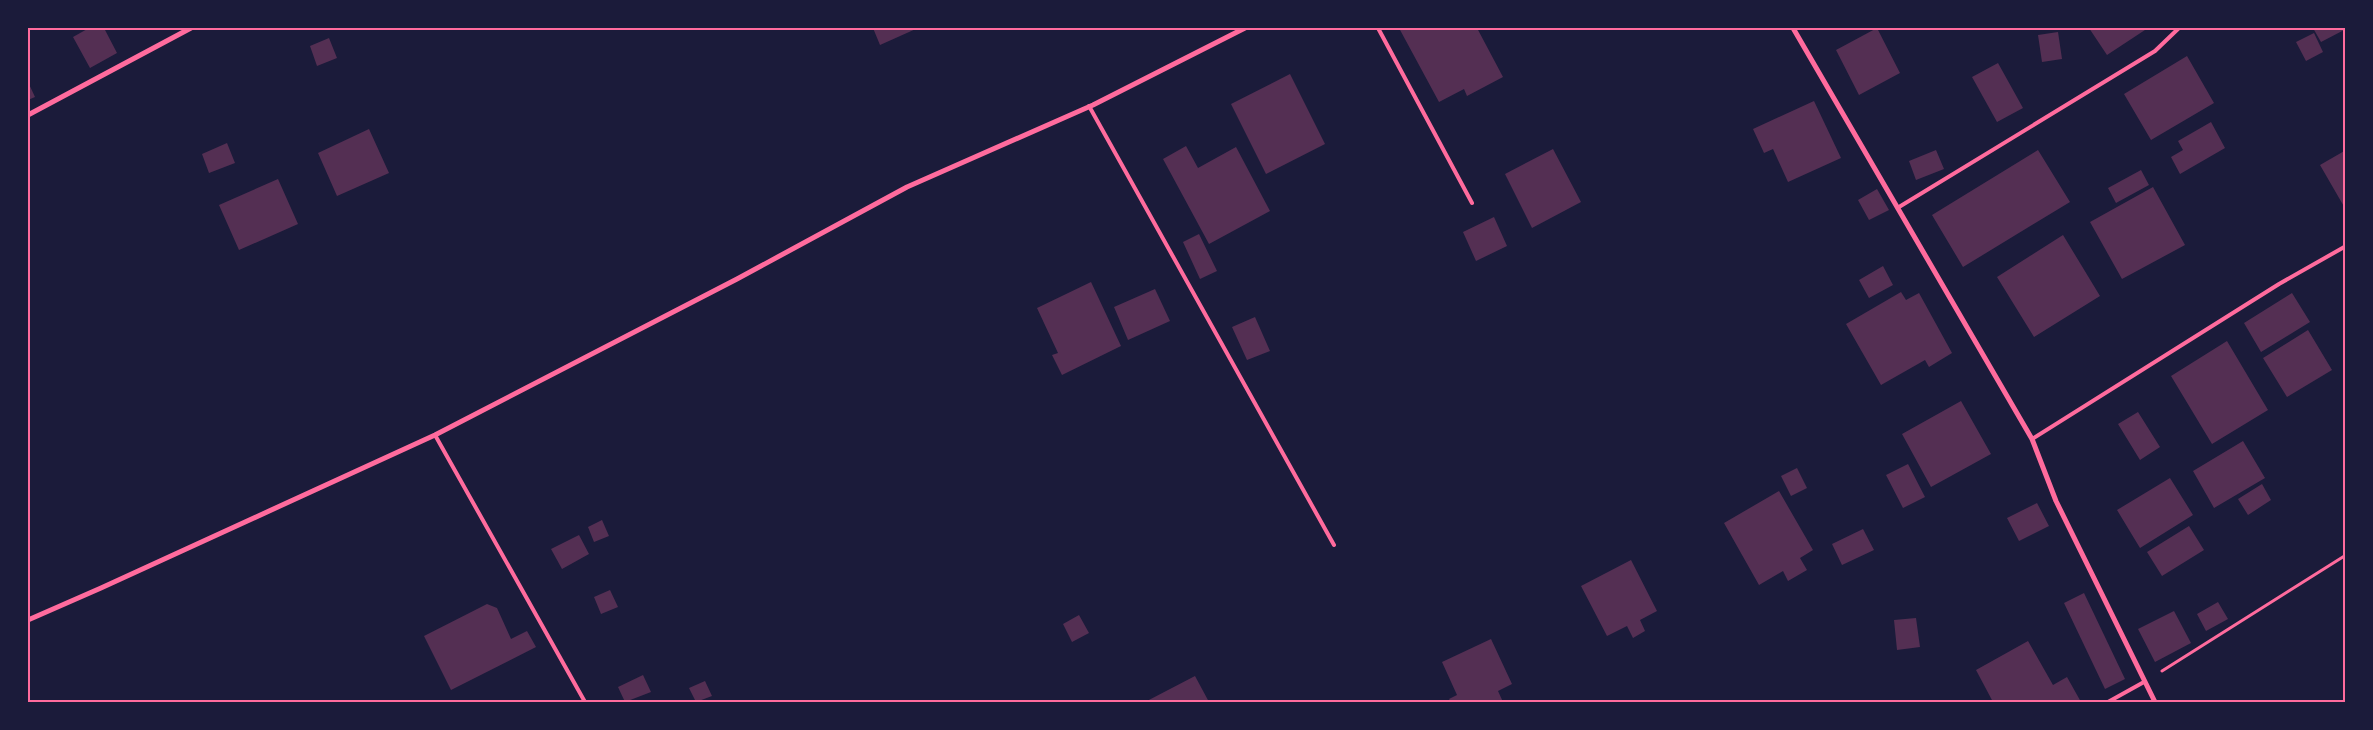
<svg xmlns="http://www.w3.org/2000/svg" width="2373" height="730" font-family="'DejaVu Sans',sans-serif">
<rect width="100%" height="100%" fill="#1b1b3a"/>
<path fill="#542f53" d="M89 28H104L117 53 90 68 73 37Z
M873 28H918L880 45Z
M1399 28H1477L1503 77 1467 96 1464 89 1439 102Z
M1877 28 1900 73 1859 95 1836 50Z
M2089 28H2148L2107 55Z
M2313 28H2346V29L2321 42Z
M2058 32 2062 59 2042 62 2038 35Z
M2314 33 2323 52 2306 61 2296 42Z
M329 38 337 58 317 66 310 46Z
M2187 56 2214 103 2151 140 2124 94Z
M1998 63 2023 108 1997 122 1972 77Z
M1290 74 1325 144 1266 174 1231 104Z
M28 82 35 97 28 100Z
M1814 101 1841 158 1788 182 1773 149 1764 153 1753 129Z
M2211 122 2225 148 2180 174 2171 157 2183 150 2178 141Z
M369 129 389 173 337 196 318 153Z
M227 143 235 163 209 173 202 154Z
M1186 146 1198 168 1236 147 1270 211 1209 244 1163 159Z
M1553 149 1581 202 1532 228 1505 174Z
M1936 150 1944 169 1916 180 1909 161Z
M2038 150 2070 202 1963 267 1932 215Z
M2346 150V210L2320 165Z
M2141 170 2149 185 2116 203 2108 188Z
M278 179 298 224 239 250 219 205Z
M2153 187 2185 245 2122 279 2090 222Z
M1877 189 1889 210 1869 220 1858 200Z
M1494 217 1507 246 1476 261 1463 232Z
M1199 234 1217 271 1200 279 1183 242Z
M2063 235 2100 296 2034 337 1997 277Z
M1883 266 1893 285 1869 298 1859 280Z
M1091 282 1121 346 1062 375 1052 355 1058 353 1037 308Z
M1155 289 1170 321 1128 340 1114 307Z
M1901 292 1906 300 1919 293 1952 353 1929 367 1925 360 1881 385 1846 324Z
M2292 293 2310 322 2261 352 2244 323Z
M1255 317 1270 351 1247 360 1232 327Z
M2308 330 2332 370 2287 397 2263 358Z
M2227 341 2268 410 2212 444 2171 376Z
M1961 401 1991 454 1931 487 1902 434Z
M2138 412 2160 447 2140 460 2118 424Z
M2243 441 2265 478 2214 508 2193 471Z
M1908 464 1925 497 1903 508 1886 475Z
M1797 468 1807 488 1791 496 1781 476Z
M2170 478 2193 515 2140 548 2117 510Z
M2262 484 2271 500 2248 515 2238 499Z
M1779 491 1813 550 1800 558 1807 570 1788 581 1783 571 1759 585 1724 523Z
M2037 503 2049 526 2019 541 2007 518Z
M602 520 609 536 594 542 588 527Z
M2189 526 2204 550 2162 576 2147 552Z
M1863 529 1874 550 1842 565 1832 544Z
M579 535 589 554 562 569 551 549Z
M1631 560 1657 611 1640 620 1645 631 1633 638 1627 626 1607 636 1581 586Z
M610 590 618 607 601 614 594 597Z
M2084 593 2125 679 2105 689 2064 603Z
M2218 602 2228 619 2206 631 2197 614Z
M487 604 497 608 511 639 527 631 536 647 451 690 424 636Z
M2174 611 2191 643 2155 662 2138 629Z
M1079 615 1089 633 1072 642 1063 624Z
M1916 618 1920 647 1897 650 1894 620Z
M1491 639 1512 684 1498 691 1503 702H1451L1449 699 1457 695 1442 662Z
M2028 641 2053 685 2067 677 2081 702H1993L1976 670Z
M643 675 651 692 625 702 618 687Z
M1195 676 1209 702H1145Z
M705 681 712 696 696 702 689 688Z"/>
<g fill="none" stroke-linecap="round" stroke-linejoin="round">
<path stroke="#ff6b9d" stroke-width="3" d="M2162 671 2346 555"/>
<path stroke="#ff6b9d" stroke-width="4" d="M1378 28 1472 203
M1089 106 1334 545
M1899 207 2155 51 2179 28
M435 435 585 702
M2032 439 2279 284 2346 246
M2108 702 2144 682"/>
<path stroke="#ff6b9d" stroke-width="5" d="M1793 28 2032 439 2056 501 2155 702
M28 115 191 28
M28 620 101 588 435 435 737 279 907 187 1093 105 1245 28"/>
</g>
<rect width="2373" height="730" fill="none" stroke="#1b1b3a" stroke-width="58"/>
<rect x="29" y="29" width="2315" height="672" fill="none" stroke="#ff6b9d" stroke-width="2"/>
</svg>
